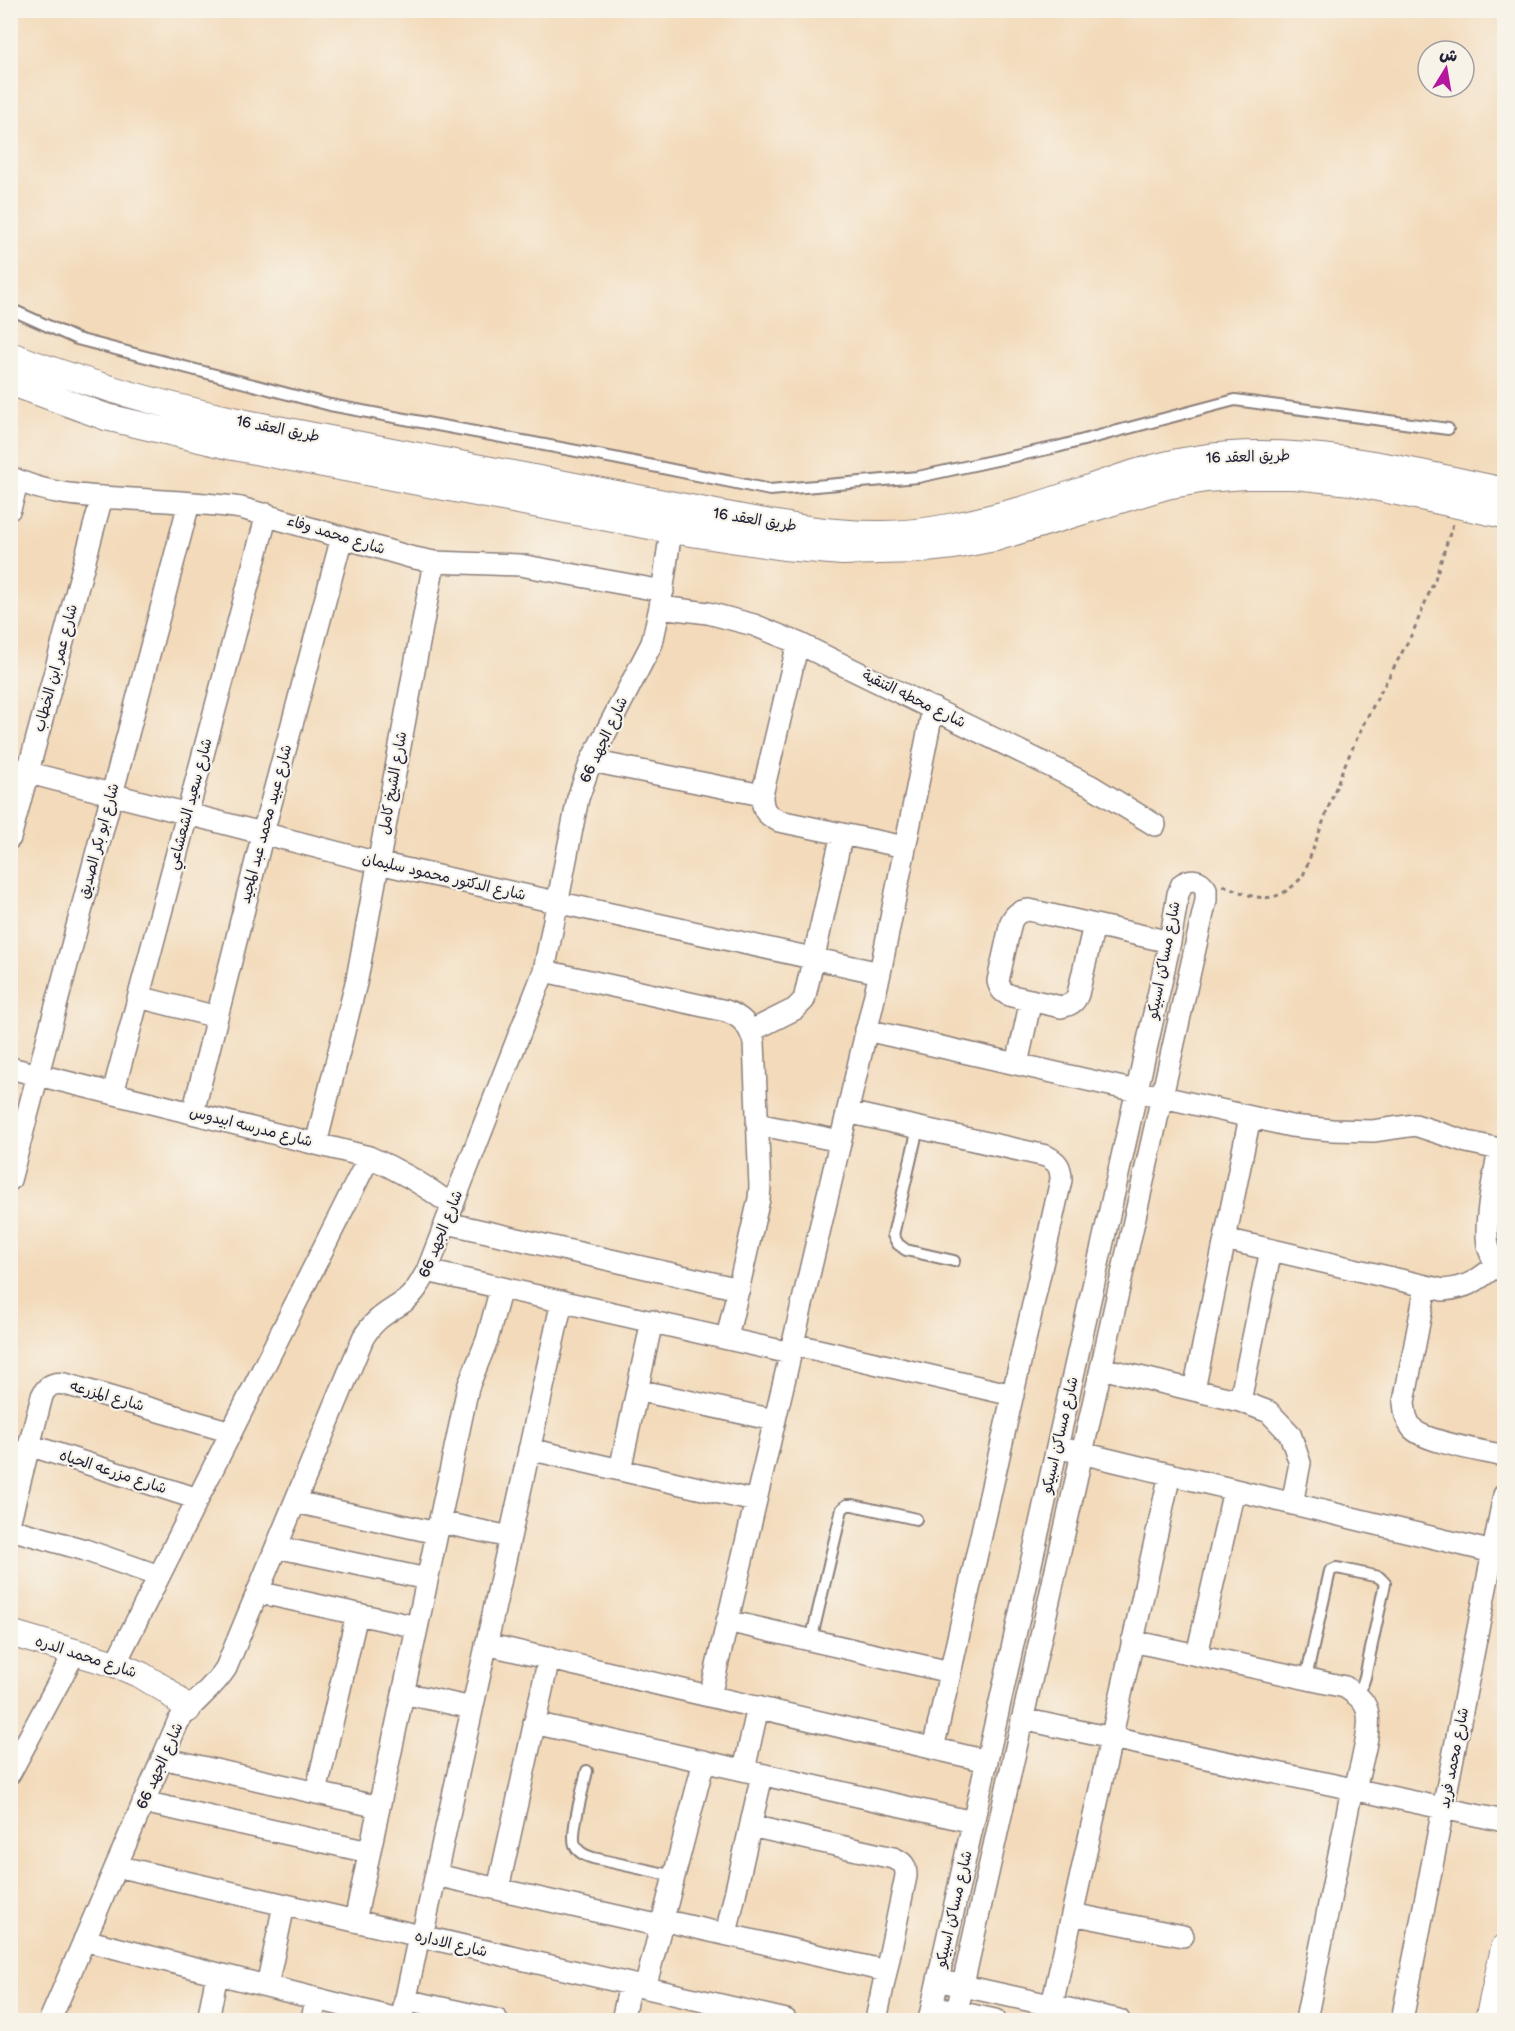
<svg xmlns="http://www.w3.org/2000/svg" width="1515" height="2031" font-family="'Balsamiq Sans','Playpen Sans Arabic',sans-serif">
<rect width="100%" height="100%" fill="#f7f3e8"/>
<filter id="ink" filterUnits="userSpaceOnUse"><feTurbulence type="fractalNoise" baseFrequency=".0167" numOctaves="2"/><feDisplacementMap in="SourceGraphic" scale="12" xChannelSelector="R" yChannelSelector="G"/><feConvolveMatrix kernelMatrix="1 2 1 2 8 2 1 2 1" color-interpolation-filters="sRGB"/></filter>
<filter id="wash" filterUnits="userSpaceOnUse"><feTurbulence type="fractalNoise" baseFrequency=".008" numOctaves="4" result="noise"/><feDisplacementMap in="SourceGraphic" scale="24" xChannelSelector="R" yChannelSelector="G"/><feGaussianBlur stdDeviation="1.35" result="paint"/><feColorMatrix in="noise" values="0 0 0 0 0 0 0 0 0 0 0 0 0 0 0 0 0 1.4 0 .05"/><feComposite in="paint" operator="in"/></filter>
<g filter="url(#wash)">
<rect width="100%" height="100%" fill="#f3daba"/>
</g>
<g filter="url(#ink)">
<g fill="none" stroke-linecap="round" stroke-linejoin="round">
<defs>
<path id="service" d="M10 309 77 339 330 405 614 458 770 490 918 477 1057 447 1235 400 1448 429
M918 1128 893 1235 898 1244 906 1250 954 1261
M811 1641 842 1509 847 1505H853L916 1519
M1306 1678 1330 1571 1336 1568 1342 1569 1379 1577 1385 1583 1384 1588 1365 1677 1359 1695
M587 1771C584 1785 570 1833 575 1845 578 1853 586 1856 593 1858L674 1876"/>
<path id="minor" d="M10 477C45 494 80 496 118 498 159 501 200 502 241 508L410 557 434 562 520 565 663 591
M10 509 18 481
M660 607 708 613 754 625 798 643 1091 786 1155 825
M798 643 762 795C762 810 766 815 779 821L905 847
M591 761 762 795
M10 768 378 863 880 973
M10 838 102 497
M1094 925 1078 994C1075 1002 1071 1005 1061 1007L1012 996C1003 993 1000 990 998 981L1011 922C1015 914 1019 911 1029 910L1170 942
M544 971 726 1011C742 1017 749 1025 754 1042L760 1186 759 1199 727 1338
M139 997 217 1017
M866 1030 1291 1126 1332 1130 1373 1131 1415 1125 1467 1142 1504 1150
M751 1031 795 1009 804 1000 842 834
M1017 1064 1031 1000
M10 1068 369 1157C400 1170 426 1186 453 1206
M113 1093 267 514
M847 1112 1046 1156C1058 1162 1061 1167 1061 1180L933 1749
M193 1113 263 833 342 537
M757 1124 840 1141
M316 1144 357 979 434 562
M1499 1149C1495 1173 1482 1227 1489 1249 1492 1258 1497 1266 1504 1272
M10 1180 189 503
M447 1223 739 1289
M1225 1239 1443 1290C1468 1288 1478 1280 1497 1265
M427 1271 790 1353
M1426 1286 1404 1402C1405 1413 1406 1421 1413 1429 1425 1442 1484 1451 1504 1456
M792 1344 1013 1395
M1101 1368 1240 1401 1269 1412 1290 1434 1300 1463 1292 1504
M637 1390 774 1420
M1194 1390 1250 1117
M1240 1401 1271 1250
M29 1445 198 1499
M529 1449 755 1501
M1069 1450 1493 1552
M620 1470 652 1321
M295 1502 437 1533
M10 1520 42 1396C47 1385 54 1382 65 1384L231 1432
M439 1522 510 1537
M10 1529 85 1550 159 1576
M276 1547 427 1579
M257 1592 417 1627
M727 1621 950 1672
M1132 1641 1345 1687C1354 1693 1364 1699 1367 1710 1373 1727 1359 1771 1355 1789
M486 1644 987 1761
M1197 1655 1234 1490
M115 1664 369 1157
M403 1693 472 1708
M710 1696 880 973 933 708
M1022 1719 1504 1821
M534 1723 973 1822
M162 1758 379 1807
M744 1770 758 1707
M10 1773 75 1652
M316 1793 357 1614
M143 1802 369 1852
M751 1826 893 1858C903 1862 906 1865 906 1876L876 2020
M116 1866 786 2020
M436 1875 661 1926
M498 1889 549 1658
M1072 1914 1183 1936
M662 1920 886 1971
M355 1921 468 1387 487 1340 501 1288
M726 1934 762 1775
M422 1937 562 1301
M84 1940 401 2020
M950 1983 1119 2020
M267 1986 284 1905
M645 1988 704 1761
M405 2000 497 2020
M1052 2005 1170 1474
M944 2009 995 2020
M403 2012 419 1936
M50 2020 178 1722C192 1702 213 1689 226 1668L363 1338C375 1318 386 1314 405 1301 415 1293 421 1282 427 1271L544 971 578 798 591 761 652 643 660 607 671 530
M208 2020 217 1974
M312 2020 316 1999
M622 2020 630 1985
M929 2020 1170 942 1178 894 1182 884C1192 878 1200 879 1206 889V900L955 2020
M1306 2020 1352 1789
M1402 2020 1504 1495"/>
<path id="tertiary" d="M10 355C87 384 166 406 246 423L716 513C769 523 823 534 878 534 925 535 975 522 1021 510 1079 494 1135 468 1195 459 1298 443 1404 469 1504 491
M10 382 106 417 234 447 671 530 784 547 842 552 916 550 953 546 995 538 1166 486 1206 479 1245 476H1295L1351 482 1504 515
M10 1633 115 1664 141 1675 166 1690 188 1709
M1488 2020 1504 1948"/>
<path id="secondary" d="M1502 2020 1504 2017"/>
</defs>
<use href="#service" stroke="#8a7e7a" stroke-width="14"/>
<use href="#minor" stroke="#8a7e7a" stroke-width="24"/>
<use href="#tertiary" stroke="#8a7e7a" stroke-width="28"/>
<use href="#secondary" stroke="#8a7e7a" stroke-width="33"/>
<path stroke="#8a7e7a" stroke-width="3" stroke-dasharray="4.5 4.5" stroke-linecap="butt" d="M1223 885C1257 899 1274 908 1303 876L1342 771 1364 723 1413 632 1435 579 1453 524"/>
<use href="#service" stroke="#fff" stroke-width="10"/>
<use href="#minor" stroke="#fff" stroke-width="21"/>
<use href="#tertiary" stroke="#fff" stroke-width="26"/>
<use href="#secondary" stroke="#fff" stroke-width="30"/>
</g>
</g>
<g text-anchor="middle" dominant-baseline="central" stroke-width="4.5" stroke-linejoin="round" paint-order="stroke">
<g font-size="15" fill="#22223b" stroke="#f7f3e8">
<text transform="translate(278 429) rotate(11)">طريق العقد 16</text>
<text transform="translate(1248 457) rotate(-2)">طريق العقد 16</text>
<text transform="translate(755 520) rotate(9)">طريق العقد 16</text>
<text transform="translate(336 535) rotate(17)">شارع محمد وفاء</text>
<text transform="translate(56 668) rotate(-75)">شارع عمر ابن الخطاب</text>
<text transform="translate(914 699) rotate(26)">شارع محطه التنقية</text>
<text transform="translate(604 740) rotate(-65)">شارع الجهد 66</text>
<text transform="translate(393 783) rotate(-80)">شارع الشيخ كامل</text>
<text transform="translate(190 804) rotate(-75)">شارع سعيد الشعشاعي</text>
<text transform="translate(266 824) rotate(-75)">شارع عبيد محمد عبد المجيد</text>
<text transform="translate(99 841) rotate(-75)">شارع ابو بكر الصديق</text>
<text transform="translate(444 877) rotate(13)">شارع الدكتور محمود سليمان</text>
<text transform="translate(1164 960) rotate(-79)">شارع مساكن اسبيكو</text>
<text transform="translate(251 1127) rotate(14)">شارع مدرسه ابيدوس</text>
<text transform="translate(441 1234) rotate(-68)">شارع الجهد 66</text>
<text transform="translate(107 1396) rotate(16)">شارع المزرعه</text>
<text transform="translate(1060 1435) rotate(-77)">شارع مساكن اسبيكو</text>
<text transform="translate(113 1472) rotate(18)">شارع مزرعه الحياه</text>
<text transform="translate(86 1657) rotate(18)">شارع محمد الدره</text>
<text transform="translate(1454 1758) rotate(-79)">شارع محمد فريد</text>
<text transform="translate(160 1766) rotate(-66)">شارع الجهد 66</text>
<text transform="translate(954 1909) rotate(-77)">شارع مساكن اسبيكو</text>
<text transform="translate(451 1944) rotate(13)">شارع الاداره</text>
</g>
</g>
<rect width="1515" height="2031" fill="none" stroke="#f7f3e8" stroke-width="36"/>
<g transform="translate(1446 69) rotate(11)"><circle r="28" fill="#f7f3e8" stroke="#a29fa3" stroke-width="1.5"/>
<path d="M0-4.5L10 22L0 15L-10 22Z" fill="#b5179e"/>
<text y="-9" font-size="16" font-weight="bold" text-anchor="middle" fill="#22223b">ش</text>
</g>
</svg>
